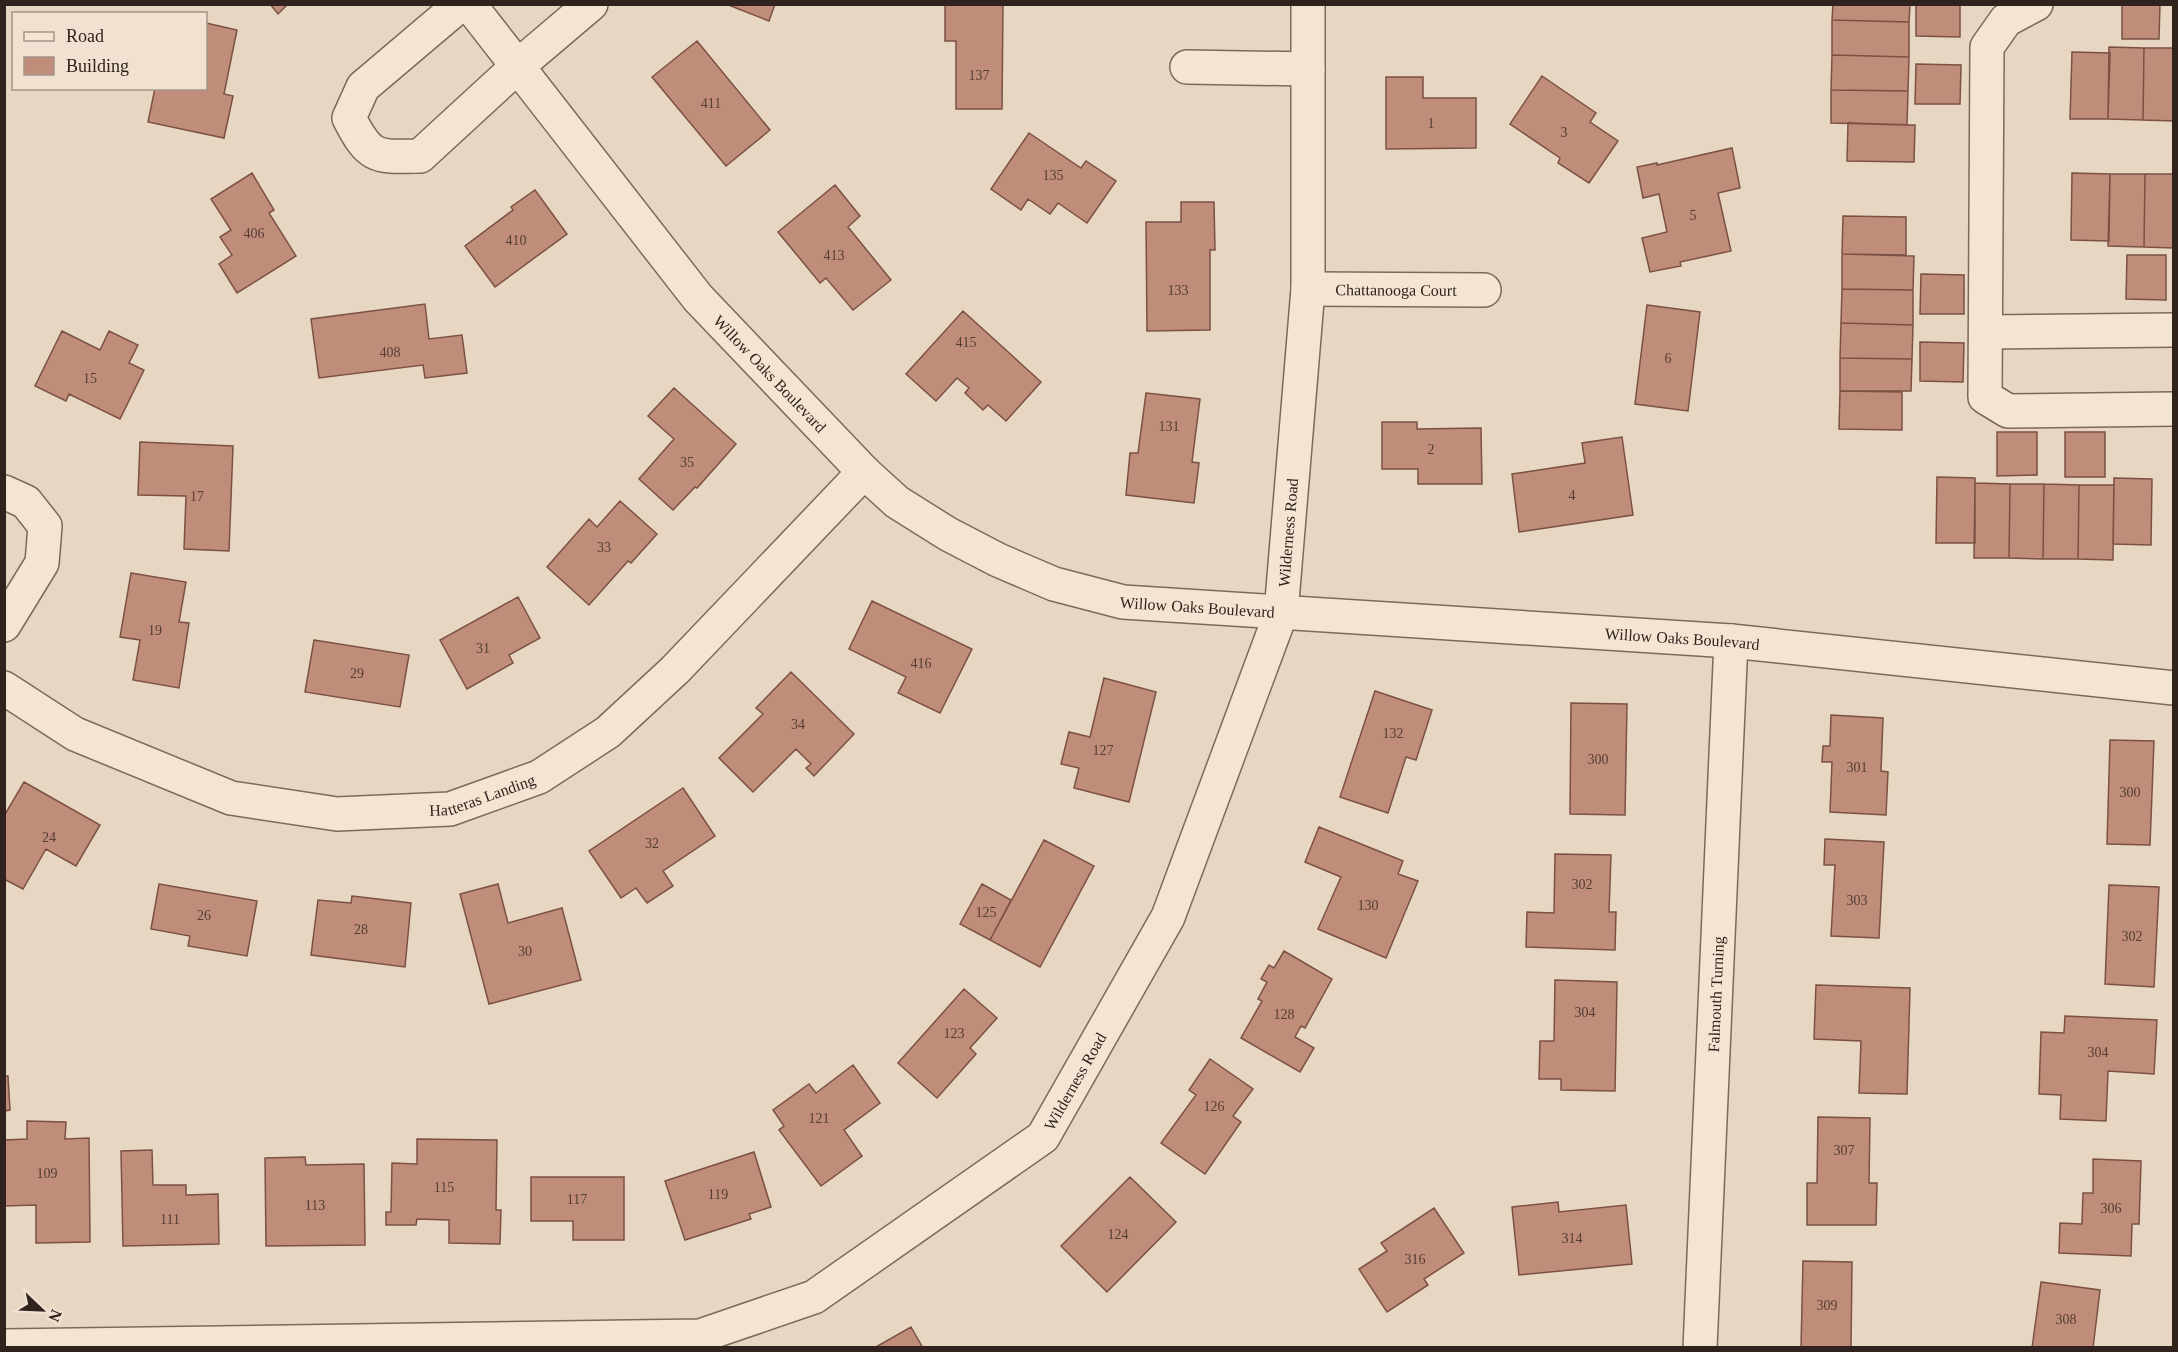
<svg xmlns="http://www.w3.org/2000/svg" width="2178" height="1352" font-family="'Times New Roman',serif">
<rect width="100%" height="100%" fill="#e7d6c1"/>
<path fill="#c18d7b" stroke="#7b5144" stroke-width="1.5" d="M270 4H288L278 14Z
M726 4H775L769 21Z
M945 4H1003L1002 109H956V41H945Z
M1833 4H1910L1909 22 1832 20Z
M1916 4H1960V37L1916 36Z
M2122 4H2160L2159 39H2122Z
M1832 20 1909 22V57L1832 55Z
M206 23 237 30 224 94 233 96 224 138 148 122 155 88H206Z
M697 41 770 130 726 166 652 77Z
M2109 47 2144 48 2143 120 2108 119Z
M2144 48H2174V121L2143 120Z
M2072 52 2110 53 2108 119H2070Z
M1832 55 1909 57 1908 91 1831 90Z
M1916 64 1961 65 1960 104H1915Z
M1542 76 1596 113 1590 122 1618 141 1589 183 1558 163 1560 158 1510 124Z
M1386 77H1423V98H1476V148L1386 149Z
M1831 90 1908 91 1907 125 1831 123Z
M1848 123 1915 125 1914 162 1847 161Z
M1029 133 1081 168 1086 161 1116 181 1087 223 1058 203 1050 214 1028 199 1021 210 991 189Z
M1732 148 1740 188 1718 193 1731 251 1680 262 1681 266 1650 272 1642 238 1667 232 1659 194 1643 198 1637 167 1657 163V165Z
M252 173 274 210 269 213 296 256 237 293 219 264 232 255 220 237 231 230 211 199Z
M2072 173 2110 174 2109 241 2071 240Z
M2110 174H2145L2144 247 2108 246Z
M2145 174H2174V248L2144 247Z
M835 185 860 216 848 227 891 280 853 310 826 278 820 283 778 232Z
M535 190 567 234 495 287 465 246 513 210 511 207Z
M1181 202H1214L1215 250H1210V330L1147 331 1146 222H1181Z
M1843 216 1906 217V255L1842 254Z
M1842 254 1914 256 1913 290 1842 289Z
M2127 255H2166V300L2126 299Z
M1921 274 1964 275V314H1920Z
M1842 289 1913 290V325L1841 323Z
M425 304 429 339 462 335 467 373 425 378 423 365 319 378 311 319Z
M1647 305 1700 312 1688 411 1635 404Z
M963 311 1041 382 1006 421 988 405 983 410 965 393 969 388 957 378 936 401 906 374Z
M1841 323 1913 325 1912 359 1840 358Z
M62 331 100 350 109 331 138 345 129 363 144 370 120 419 69 394 66 401 35 386Z
M1920 342 1964 343 1963 382 1920 381Z
M1840 358 1912 359 1911 391H1840Z
M674 388 736 444 697 488 695 487 673 510 639 479 674 439 648 416Z
M1840 391 1902 392V430L1839 429Z
M1146 393 1200 399 1192 462 1199 463 1194 503 1126 495 1130 453H1138Z
M1382 422H1417V429L1481 428 1482 484H1418V469H1382Z
M1997 432H2037V475L1997 476Z
M2065 432H2105V477H2065Z
M1622 437 1633 515 1519 532 1512 474 1585 463 1582 443Z
M140 442 233 446 229 551 184 549 186 496 138 495Z
M1937 477 1975 478V543H1936Z
M2114 478 2152 479 2151 545 2113 544Z
M1975 483 2010 484 2009 558H1974Z
M2010 484H2044L2043 559 2009 558Z
M2044 484 2079 485 2078 559H2043Z
M2079 485H2114L2113 560 2078 559Z
M620 501 657 534 631 563 628 561 589 605 547 567 589 519 597 527Z
M131 573 186 582 179 622 189 623 179 688 133 680 140 640 120 637Z
M518 597 540 638 509 655 513 663 467 689 440 640Z
M872 601 972 649 940 713 898 693 906 677 849 649Z
M314 640 409 655 400 707 305 692Z
M791 672 854 734 814 776 806 768 811 764 796 749 753 792 719 758 763 714 756 708Z
M1104 678 1156 692 1129 802 1074 788 1079 768 1061 764 1069 732 1090 737Z
M1375 691 1432 710 1416 760 1406 757 1388 813 1340 797Z
M1571 703 1627 704 1625 815 1570 814Z
M1831 715 1883 718 1881 771 1888 772 1886 815 1830 812 1832 762H1822L1823 746H1830Z
M2110 740 2154 741 2150 845 2107 844Z
M24 782 100 825 76 866 46 849 23 889 4 879V816Z
M683 788 715 836 663 871 673 886 647 903 636 888 621 898 589 851Z
M1319 827 1403 861 1398 874 1418 881 1386 958 1318 929 1341 877 1305 862Z
M1825 839 1884 842 1879 938 1831 936 1835 865H1824Z
M1044 840 1094 866 1040 967 990 940Z
M1555 854 1611 855 1609 912H1616L1615 950 1526 947 1527 912 1554 913Z
M159 884 257 901 247 956 188 946 190 936 151 929Z
M498 884 508 923 562 908 581 980 489 1004 460 894Z
M982 884 1011 900 990 940 960 924Z
M2109 885 2159 887 2154 987 2105 984Z
M352 896 411 903 405 967 311 955 318 900 351 903Z
M1284 951 1332 979 1305 1028 1301 1026 1295 1037 1314 1048 1300 1072 1241 1038 1262 1001 1258 999 1267 982 1261 979 1269 965 1274 968Z
M1555 980 1617 982 1615 1091 1561 1090V1079H1539L1540 1041H1554Z
M1816 985 1910 988 1907 1094 1859 1093 1861 1041 1814 1039Z
M964 989 997 1018 970 1048 976 1054 937 1098 898 1063Z
M2065 1016 2157 1020 2154 1074 2108 1071 2106 1121 2060 1119 2061 1095 2039 1094 2041 1032 2064 1033Z
M1210 1059 1253 1089 1233 1116 1241 1122 1205 1174 1161 1143 1196 1095 1189 1090Z
M853 1065 880 1103 844 1130 862 1156 821 1186 779 1130 784 1126 773 1110 809 1084 816 1093Z
M4 1076H8L10 1110 4 1111Z
M1818 1117 1870 1118 1869 1183H1877L1876 1225H1807V1183H1817Z
M27 1121 66 1122 65 1139 89 1138 90 1242 36 1243V1205L4 1206V1140L27 1139Z
M417 1139 497 1140 496 1210H501L500 1244 449 1243V1220L417 1219 416 1225H386V1212H391L392 1163 417 1164Z
M152 1150 153 1185H186V1195L218 1194 219 1244 123 1246 121 1151Z
M754 1152 771 1207 749 1214 751 1219 685 1240 665 1181Z
M305 1157 306 1165 364 1164 365 1245 266 1246 265 1158Z
M2093 1159 2141 1161 2139 1224H2132L2131 1256 2059 1253 2060 1223 2082 1224 2083 1193H2093Z
M531 1177H624V1240H573V1221H531Z
M1130 1177 1176 1222 1107 1292 1061 1246Z
M1558 1202 1559 1212 1626 1205 1632 1264 1519 1275 1512 1207Z
M1434 1208 1464 1253 1424 1279 1428 1285 1387 1312 1359 1269 1387 1251 1381 1243Z
M1803 1261 1852 1262 1851 1348H1801Z
M2041 1282 2100 1290 2093 1348H2032Z
M911 1327 923 1348H874Z
M1234 1347H1334V1348H1234Z"/>
<g fill="none" stroke-linecap="round" stroke-linejoin="round">
<defs>
<g id="minor">
<path d="M461 4 363 87 349 118C370 159 376 157 420 156L518 66 591 4"/>
<path id="s1" d="M469 4 698 298 864 472 897 502 948 534 998 560 1054 584 1123 602 1731 641 2174 688"/>
<path d="M2036 4 2006 20 1987 47 1985 397 2008 411 2174 409"/>
<path d="M1187 67 1308 69"/>
<path id="s2" d="M1308 289 1484 290"/>
<path d="M1986 332 2174 330"/>
<path d="M4 492 26 502 45 526 42 563 4 625"/>
<path id="s3" d="M4 688 75 734 231 798 337 814 450 809 539 777 608 732 675 670 864 472"/>
<path id="s4" d="M4 1346 700 1336 814 1297 1043 1137 1168 917 1281 613 1308 289V4"/>
<path id="s5" d="M1700 1348 1731 641"/>
</g>
</defs>
<use href="#minor" stroke="#7f685b" stroke-width="36"/>
<use href="#minor" stroke="#f4e5d3" stroke-width="33"/>
</g>
<g text-anchor="middle" dominant-baseline="central" stroke-width="4.5" stroke-linejoin="round" paint-order="stroke">
<g font-size="14" fill="#543e34">
<text x="979" y="75">137</text>
<text x="711" y="103">411</text>
<text x="1431" y="123">1</text>
<text x="1564" y="132">3</text>
<text x="1053" y="175">135</text>
<text x="1693" y="215">5</text>
<text x="254" y="233">406</text>
<text x="516" y="240">410</text>
<text x="834" y="255">413</text>
<text x="1178" y="290">133</text>
<text x="966" y="342">415</text>
<text x="390" y="352">408</text>
<text x="1668" y="358">6</text>
<text x="90" y="378">15</text>
<text x="1169" y="426">131</text>
<text x="1431" y="449">2</text>
<text x="687" y="462">35</text>
<text x="1572" y="495">4</text>
<text x="197" y="496">17</text>
<text x="604" y="547">33</text>
<text x="155" y="630">19</text>
<text x="483" y="648">31</text>
<text x="921" y="663">416</text>
<text x="357" y="673">29</text>
<text x="798" y="724">34</text>
<text x="1393" y="733">132</text>
<text x="1103" y="750">127</text>
<text x="1598" y="759">300</text>
<text x="1857" y="767">301</text>
<text x="2130" y="792">300</text>
<text x="49" y="837">24</text>
<text x="652" y="843">32</text>
<text x="1582" y="884">302</text>
<text x="1857" y="900">303</text>
<text x="1368" y="905">130</text>
<text x="986" y="912">125</text>
<text x="204" y="915">26</text>
<text x="361" y="929">28</text>
<text x="2132" y="936">302</text>
<text x="525" y="951">30</text>
<text x="1585" y="1012">304</text>
<text x="1284" y="1014">128</text>
<text x="954" y="1033">123</text>
<text x="2098" y="1052">304</text>
<text x="1214" y="1106">126</text>
<text x="819" y="1118">121</text>
<text x="1844" y="1150">307</text>
<text x="47" y="1173">109</text>
<text x="444" y="1187">115</text>
<text x="718" y="1194">119</text>
<text x="577" y="1199">117</text>
<text x="315" y="1205">113</text>
<text x="2111" y="1208">306</text>
<text x="170" y="1219">111</text>
<text x="1118" y="1234">124</text>
<text x="1572" y="1238">314</text>
<text x="1415" y="1259">316</text>
<text x="1827" y="1305">309</text>
<text x="2066" y="1319">308</text>
</g>
<g font-size="16" fill="#30231d" stroke="#f0e1d0">
<text stroke="none"><textPath href="#s2" startOffset="88">Chattanooga Court</textPath></text>
<text stroke="none"><textPath href="#s1" startOffset="477">Willow Oaks Boulevard</textPath></text>
<text stroke="none"><textPath href="#s4" startOffset="1754">Wilderness Road</textPath></text>
<text stroke="none"><textPath href="#s1" startOffset="981">Willow Oaks Boulevard</textPath></text>
<text stroke="none"><textPath href="#s1" startOffset="1467">Willow Oaks Boulevard</textPath></text>
<text stroke="none"><textPath href="#s3" startOffset="508">Hatteras Landing</textPath></text>
<text stroke="none"><textPath href="#s5" startOffset="354">Falmouth Turning</textPath></text>
<text stroke="none"><textPath href="#s4" startOffset="1160">Wilderness Road</textPath></text>
</g>
</g>
<rect width="2178" height="1352" fill="none" stroke="#30231d" stroke-width="12"/>
<rect x="12" y="12" width="195" height="78" fill="#f0e1d0" stroke="#a39588" stroke-width="1.5"/>
<rect x="24" y="32" width="30" height="9" fill="#f4e5d3" stroke="#a39588" stroke-width="1.5"/>
<text x="66" y="42" font-size="18" fill="#30231d">Road</text>
<rect x="24" y="57" width="30" height="18" fill="#c18d7b" stroke="#a39588" stroke-width="1.5"/>
<text x="66" y="72" font-size="18" fill="#30231d">Building</text>
<g transform="translate(42 1310) rotate(113)" stroke="#f0e1d0" stroke-width="4.5" paint-order="stroke">
<path d="M0-4.5L10 22L0 15L-10 22Z" fill="#30231d"/>
<text y="-9" font-size="16" font-weight="bold" text-anchor="middle" fill="#30231d">N</text>
</g>
</svg>
